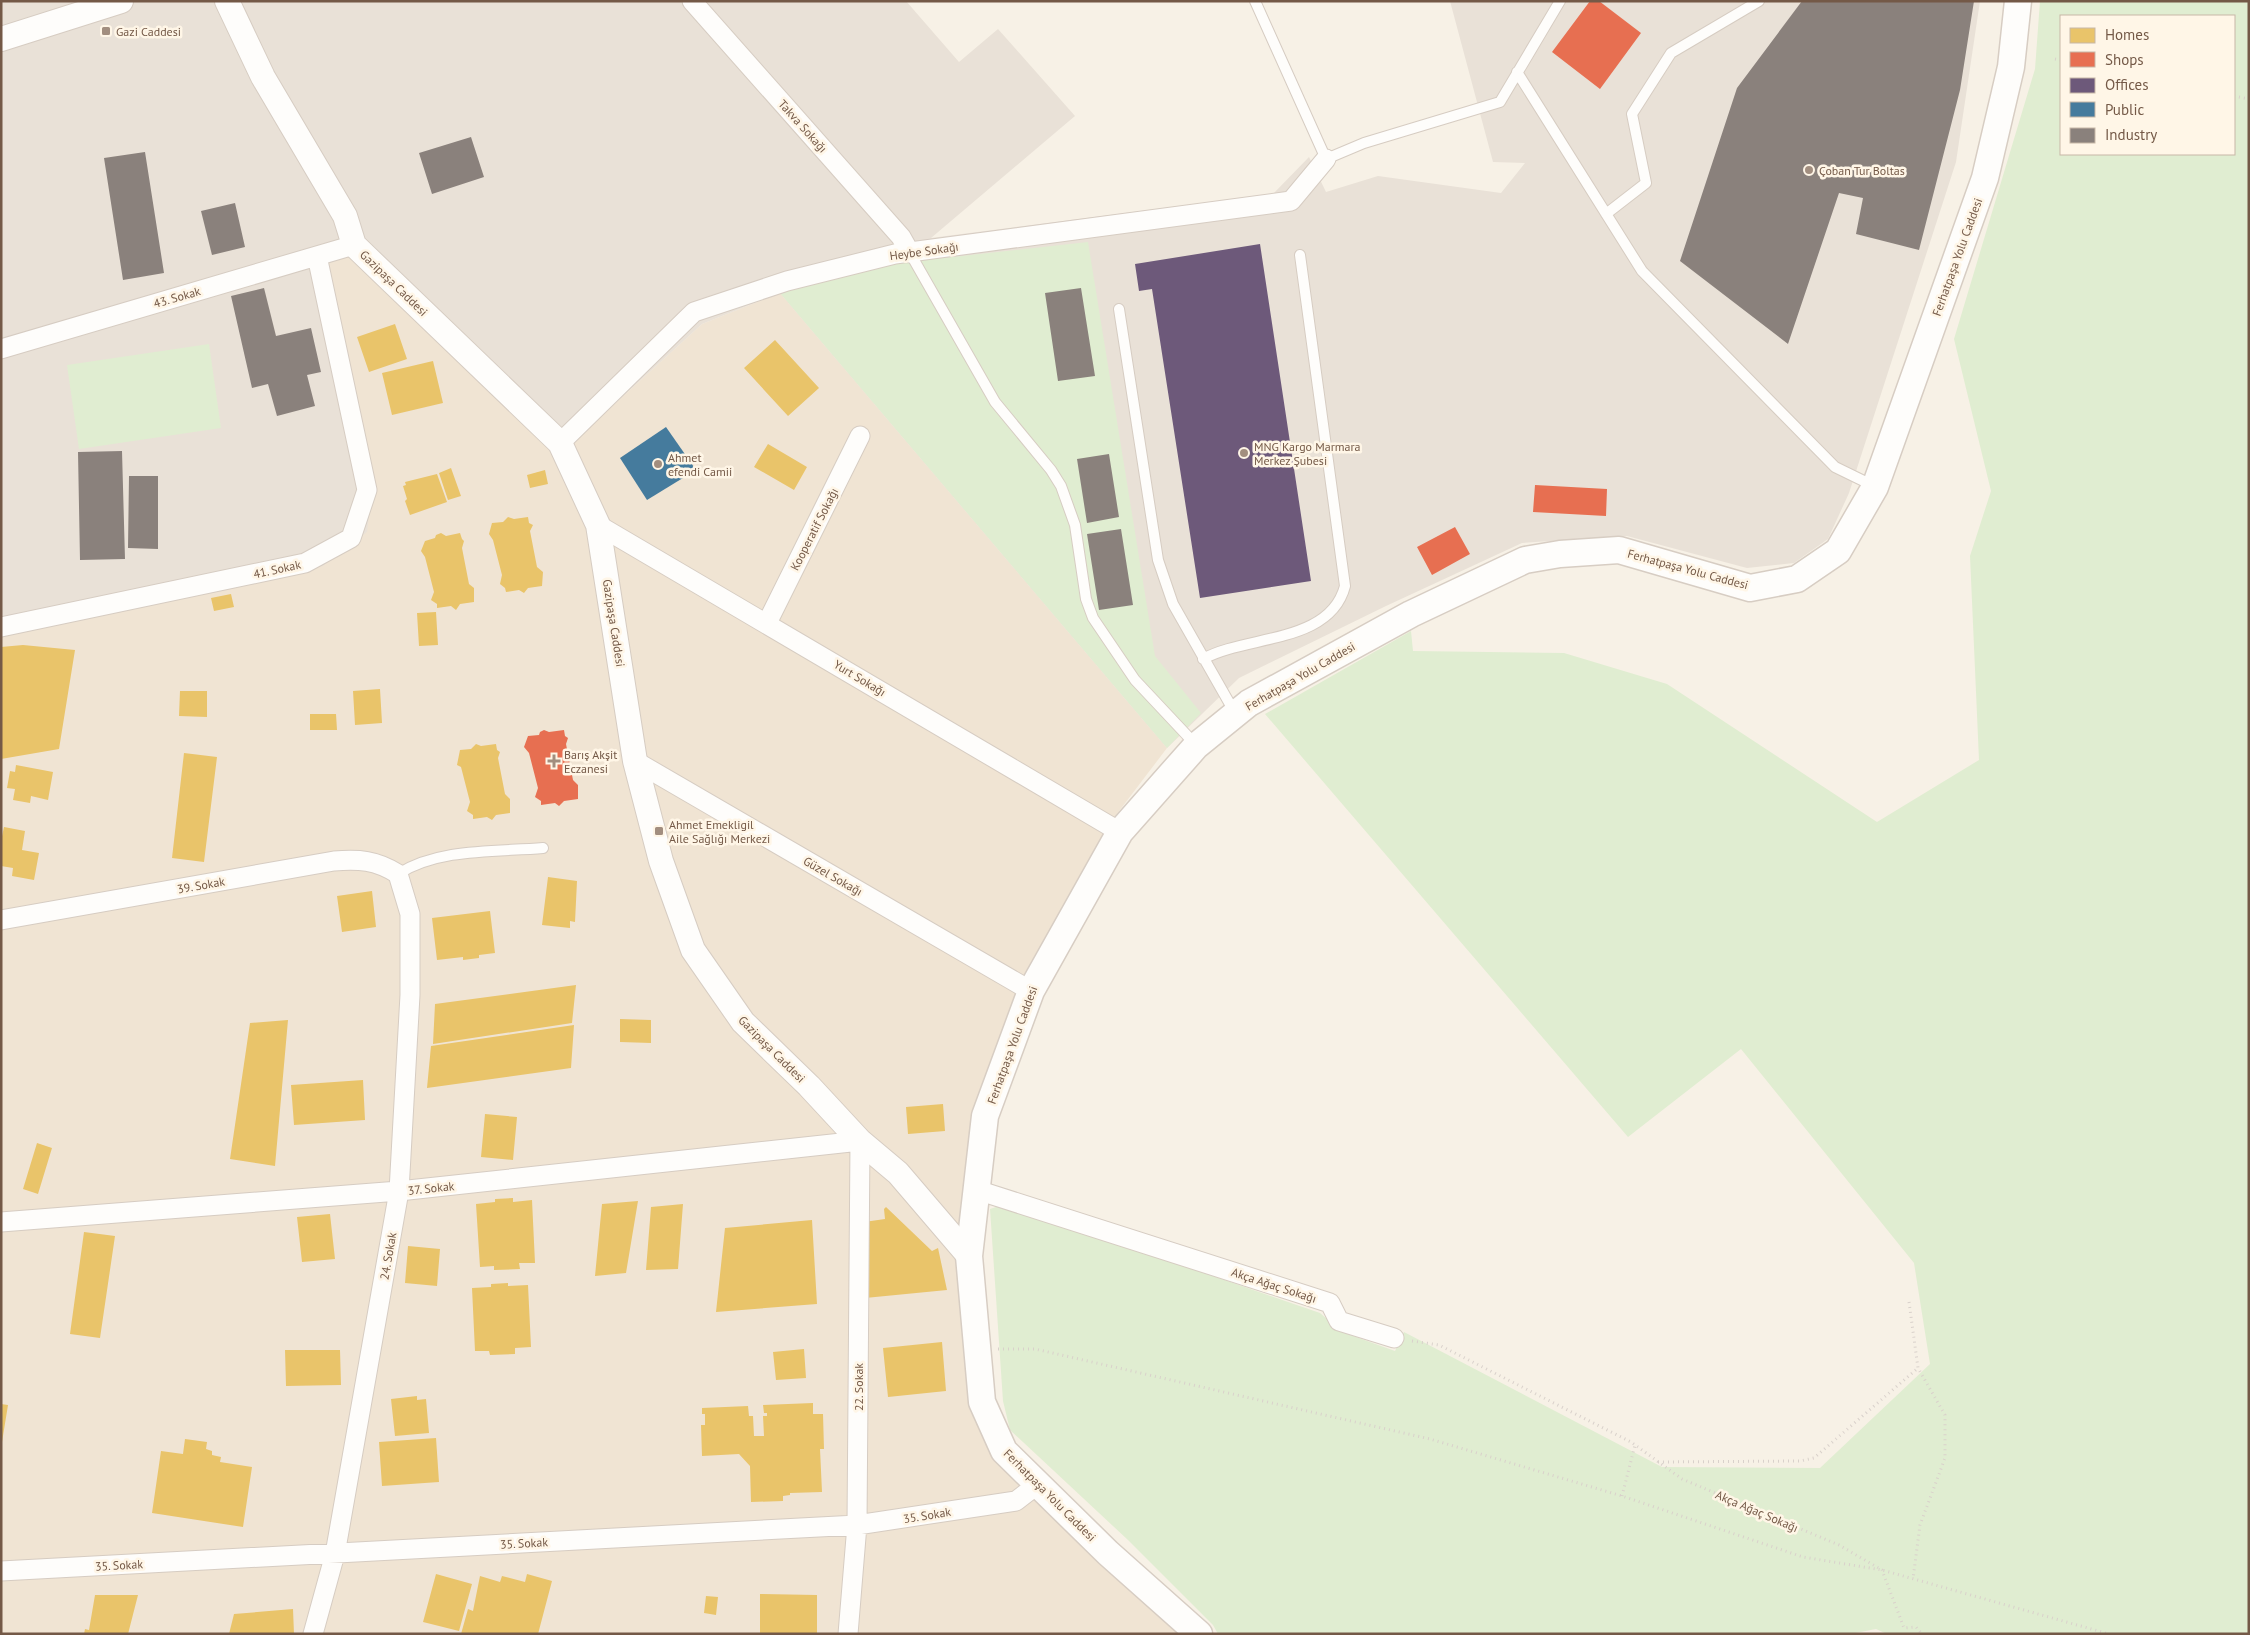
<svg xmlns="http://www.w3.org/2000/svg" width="2250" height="1635" font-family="'PT Sans',sans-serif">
<rect width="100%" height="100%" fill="#f7f1e6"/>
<path fill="#f0e4d3" d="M355 253 561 453 702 324 780 293 1167 748 1113 819 977 1110 976 1415 1189 1634H1V632L324 264Z"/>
<path fill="#e9e1d7" d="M1 1H906L959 62 998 29 1075 116 931 238 1273 194 1309 157 1326 192 1378 176 1501 193 1525 163 1493 162 1450 1H1980L1956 162 1849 493 1828 539 1794 563 1747 568 1627 536 1522 543 1386 606 1239 678 1167 748 780 293 702 324 561 453 354 253 324 264 373 485 367 532 323 566 1 632Z"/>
<path fill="#e0edd1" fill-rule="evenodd" d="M2040 1H2249V1634H1887L1876 1629 1850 1634H1218L1213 1625 1128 1540 1010 1430 1003 1401 990 1209 1005 1204 1320 1313 1342 1332 1395 1351 1404 1332 1662 1467 1820 1468 1930 1364 1914 1263 1741 1049 1628 1137 1265 714 1411 631 1413 651 1564 653 1667 684 1877 822 1979 760 1970 556 1991 491 1954 339 2035 69ZM2061 16H2234V154H2061Z
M1088 242 1155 656 1201 713 1167 748 780 293 898 263Z
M209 344 221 428 79 449 67 365Z"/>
<path fill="#e9c46a" d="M395 324 407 359 369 372 357 337Z
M775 340 819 388 788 416 744 368Z
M433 361 443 403 392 415 382 373Z
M768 444 807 467 794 490 754 467Z
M451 468 461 496 448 500 439 473Z
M545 470 548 484 530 488 527 475Z
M437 474 447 502 410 515 405 501 407 499 403 486 406 485 405 482Z
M508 517 514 519 528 517 529 523 533 525 530 531 537 567 543 572 542 586 528 588 524 593 519 590 506 592 505 588 500 584 502 575 493 540 489 534 492 523 503 522Z
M441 533 446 536 460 533 462 539 464 541 462 548 469 584 474 588V602L460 604 456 610 451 606 437 608V604L431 600 434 592 425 557 421 551 425 541 435 538 436 535Z
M231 594 234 607 214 611 211 598Z
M436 612 438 645 419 646 417 613Z
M23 645 75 650 59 749 1 759V647Z
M380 689 382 723 355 725 353 691Z
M180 691H207V717L179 716Z
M310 714H336L337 730H310Z
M476 744 481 746 496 744 497 750 500 752 498 758 505 794 510 799V813L496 815 492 820 487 817 473 819V815L467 811 470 802 461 767 457 765 460 750 471 749Z
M184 753 217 757 204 862 172 858Z
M16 765 53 772 48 800 31 796 30 803 13 800 15 789 7 788 10 771 15 772Z
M4 827 25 831 22 850 39 853 34 880 12 876 13 868 1 866V841Z
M548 877 577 881 575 922 570 921V928L542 925Z
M372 891 376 927 342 932 337 896Z
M490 911 495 953 479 955V958L463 960V957L437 960 432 918Z
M576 985 572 1023 433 1044 435 1004Z
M620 1019 651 1020V1043L620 1042Z
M288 1020 275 1166 230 1159 250 1023Z
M574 1025 571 1068 427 1088 431 1046Z
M363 1080 365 1120 294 1125 291 1085Z
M943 1104 945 1131 908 1134 906 1107Z
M485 1114 517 1117 513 1160 481 1157Z
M37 1143 52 1148 38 1194 23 1189Z
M513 1198V1202L532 1200 535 1263H519L520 1269 494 1270V1266L480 1267 476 1204 495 1202V1199Z
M638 1201 626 1273 595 1276 602 1204Z
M683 1204 678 1269 646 1270 651 1207Z
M886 1207 932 1251 938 1248 947 1290 865 1298 864 1222 885 1219 884 1209Z
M330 1214 335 1259 302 1262 297 1217Z
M812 1220 817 1304 716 1312 725 1228Z
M84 1232 115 1236 100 1338 70 1334Z
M408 1246 440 1249 437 1286 405 1283Z
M508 1283V1286L528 1285 531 1347 515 1348V1354L490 1355 489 1351H475L472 1288 491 1287V1284Z
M942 1342 946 1391 888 1397 883 1348Z
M804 1349 806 1378 776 1380 773 1352Z
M285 1350H340L341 1385 286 1386Z
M417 1396V1400L426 1399 429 1433 395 1436 391 1399Z
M813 1403V1414H823L824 1449H820L822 1492 790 1493V1495L783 1496V1501L751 1502 750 1466 739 1454 702 1456 701 1425H705V1414H702V1408L748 1406 749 1416H753L754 1436H764L763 1416H767V1413H764L763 1405Z
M1 1404 8 1405 2 1442H1Z
M436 1438 439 1482 382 1486 379 1442Z
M185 1439 207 1442 206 1449 212 1451V1455L221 1457 220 1462 252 1467 243 1527 152 1513 161 1451 183 1454Z
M436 1574 472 1584 459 1631 423 1622Z
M527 1574 552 1581 538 1634H461L468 1609 473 1611 480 1576 500 1582 502 1576 525 1582Z
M760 1594 817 1595V1634H760Z
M95 1595H138L128 1634H84L85 1629 89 1630Z
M706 1596 718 1597 716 1615 704 1613Z
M293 1609 294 1634H229L234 1614Z"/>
<path fill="#e76f51" d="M1590 1H1599L1641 33 1600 89 1552 52Z
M1535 485 1607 489 1606 516 1533 512Z
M1455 527 1470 554 1432 575 1417 547Z
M544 730 549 732 564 730 565 736 568 738 566 744 573 780 578 785V799L564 801 559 806 555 803 541 805V801L535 797 538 788 529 753 524 747 528 736 539 735 540 732Z"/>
<path fill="#6d597a" d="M1260 244 1311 581 1200 598 1152 289 1139 291 1135 264Z"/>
<path fill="#457b9d" d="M666 427 696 470 647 500 620 458Z"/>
<path fill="#8a817c" d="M1802 1H1974L1960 90 1919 250 1856 234 1863 198 1839 193 1788 344 1680 261 1737 88Z
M471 137 484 177 432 194 419 153Z
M145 152 164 273 123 280 104 158Z
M235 203 245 247 212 255 201 211Z
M264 288 276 336 311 328 321 372 307 375 315 406 277 416 268 384 252 388 231 296Z
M1081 288 1095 376 1058 381 1045 293Z
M122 451 125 559 80 560 78 452Z
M1109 454 1119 517 1087 523 1077 459Z
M129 476H158V549L128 548Z
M1121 529 1133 605 1099 610 1087 534Z"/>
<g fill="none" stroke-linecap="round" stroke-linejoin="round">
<defs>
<path id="service" d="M1255 1 1326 159 1364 143 1500 102 1560 1
M1517 72 1642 271 1835 467 1874 486
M1606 214 1646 183 1632 114 1671 53 1759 1
M910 253 995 402 1051 470 1061 486 1075 525 1086 599 1093 618 1135 680 1196 745
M1119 309 1158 560 1173 604 1235 713
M1203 659C1246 635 1330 644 1345 586L1300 255
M398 874C439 848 495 852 543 848"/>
<path id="minor" d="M692 1 901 237 910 253
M1 349 354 245
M560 443 694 312 787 281 895 254 1291 201 1326 159
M598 525 1120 832
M767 623 860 436
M1 627 305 563 351 538 367 490 317 256
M635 761 1031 991
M1 920 334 861C359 859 376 860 398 874L410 914V995L399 1191 335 1554 313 1634
M977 1190 1330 1303 1339 1321 1394 1338
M1 1222 399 1191 860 1141 857 1525 848 1634
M1 1571 857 1525 1016 1501 1038 1484"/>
<path id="tertiary" d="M227 1 263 77 345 216 354 245 560 443 598 525 635 761 661 861 693 950 743 1022 809 1086 860 1141 898 1173 969 1256
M1 39 121 1"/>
<path id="secondary" d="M1199 1634 1108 1553 1004 1451 982 1402 969 1256 985 1116 1031 991 1120 832 1196 746 1249 703 1411 614 1525 560 1560 554 1619 550 1750 588 1797 579 1838 551 1875 487 1985 178 2011 67 2018 1"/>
</defs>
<use href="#service" stroke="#d6ccc2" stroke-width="12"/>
<use href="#minor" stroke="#d6ccc2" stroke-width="21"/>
<use href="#tertiary" stroke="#d6ccc2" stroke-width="26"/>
<use href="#secondary" stroke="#d7cdc3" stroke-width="29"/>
<path stroke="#d9d1cb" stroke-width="3" stroke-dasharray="1 4" stroke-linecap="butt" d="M2055 59 2061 60
M2234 96 2249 99
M1909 1302 1918 1368 1945 1415V1458L1920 1525 1913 1579
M1412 1341 1439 1345 1631 1442 1682 1479 1839 1545 1882 1570 1904 1628 1916 1627 1922 1634
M998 1349H1035L1430 1439 1622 1496 1803 1557 1882 1570 2109 1634
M1658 1462 1800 1461 1814 1458 1918 1368
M1622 1496 1635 1445"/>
<use href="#service" stroke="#fefdfb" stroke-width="10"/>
<use href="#minor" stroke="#fefdfb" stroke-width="19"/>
<use href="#tertiary" stroke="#fefdfb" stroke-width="24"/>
<use href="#secondary" stroke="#fefdfb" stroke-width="26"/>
</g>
<g fill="#a28e7f" stroke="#fff6e7" stroke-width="2">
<rect x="101" y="26" width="10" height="10" rx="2.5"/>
<circle cx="1809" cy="170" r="5"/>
<circle cx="1244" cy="453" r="5"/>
<circle cx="658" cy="464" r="5"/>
<path d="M551.5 753.5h5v5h5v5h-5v5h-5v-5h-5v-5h5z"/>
<rect x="654" y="826" width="10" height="10" rx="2.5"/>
</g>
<g text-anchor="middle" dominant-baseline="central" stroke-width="5" stroke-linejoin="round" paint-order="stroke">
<g font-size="12" fill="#745947" stroke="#fff6e7" text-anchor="start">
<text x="116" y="31">Gazi Caddesi</text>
<text x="1819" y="170">Çoban Tur Boltas</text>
<text x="1254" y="446">MNG Kargo Marmara<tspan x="1254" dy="14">Merkez Şubesi</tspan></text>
<text x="668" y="457">Ahmet<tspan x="668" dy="14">efendi Camii</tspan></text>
<text x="564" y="754">Barış Akşit<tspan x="564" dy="14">Eczanesi</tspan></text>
<text x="669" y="824">Ahmet Emekligil<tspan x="669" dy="14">Aile Sağlığı Merkezi</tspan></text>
</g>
<g font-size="12" fill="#745947" stroke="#fff6e7">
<text transform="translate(803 126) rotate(48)">Takva Sokağı</text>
<text transform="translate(924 251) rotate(-8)">Heybe Sokağı</text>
<text transform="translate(1957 257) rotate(-70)">Ferhatpaşa Yolu Caddesi</text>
<text transform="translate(394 283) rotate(44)">Gazipaşa Caddesi</text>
<text transform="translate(177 297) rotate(-16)">43. Sokak</text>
<text transform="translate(814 529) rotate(-63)">Kooperatif Sokağı</text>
<text transform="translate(277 569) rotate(-12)">41. Sokak</text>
<text transform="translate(1688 569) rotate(15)">Ferhatpaşa Yolu Caddesi</text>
<text transform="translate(614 623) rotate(81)">Gazipaşa Caddesi</text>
<text transform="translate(1300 676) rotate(-30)">Ferhatpaşa Yolu Caddesi</text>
<text transform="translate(860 678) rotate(31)">Yurt Sokağı</text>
<text transform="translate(833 876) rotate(30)">Güzel Sokağı</text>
<text transform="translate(201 885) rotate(-10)">39. Sokak</text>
<text transform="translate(1012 1045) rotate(-70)">Ferhatpaşa Yolu Caddesi</text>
<text transform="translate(772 1049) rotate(45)">Gazipaşa Caddesi</text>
<text transform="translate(431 1188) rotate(-6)">37. Sokak</text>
<text transform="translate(388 1256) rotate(-80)">24. Sokak</text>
<text transform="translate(1274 1285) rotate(18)">Akça Ağaç Sokağı</text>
<text transform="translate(858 1387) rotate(-90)">22. Sokak</text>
<text transform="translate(1050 1495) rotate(45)">Ferhatpaşa Yolu Caddesi</text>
<text transform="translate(1757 1511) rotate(23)">Akça Ağaç Sokağı</text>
<text transform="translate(927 1515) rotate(-9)">35. Sokak</text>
<text transform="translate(524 1543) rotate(-3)">35. Sokak</text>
<text transform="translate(119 1565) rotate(-3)">35. Sokak</text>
</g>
</g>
<rect width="2250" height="1635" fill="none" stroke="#745947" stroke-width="5"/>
<rect x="2060" y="15" width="175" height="140" fill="#fff6e7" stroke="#c7b7a7"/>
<rect x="2070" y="28" width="25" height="15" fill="#e9c46a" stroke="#c7b7a7"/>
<text x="2105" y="40" font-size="15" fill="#745947">Homes</text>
<rect x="2070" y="52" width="25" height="15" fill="#e76f51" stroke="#c7b7a7"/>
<text x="2105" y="65" font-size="15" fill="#745947">Shops</text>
<rect x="2070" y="78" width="25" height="15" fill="#6d597a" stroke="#c7b7a7"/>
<text x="2105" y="90" font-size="15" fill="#745947">Offices</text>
<rect x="2070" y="102" width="25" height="15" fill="#457b9d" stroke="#c7b7a7"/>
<text x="2105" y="115" font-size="15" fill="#745947">Public</text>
<rect x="2070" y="128" width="25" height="15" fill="#8a817c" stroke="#c7b7a7"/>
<text x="2105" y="140" font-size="15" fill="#745947">Industry</text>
</svg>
